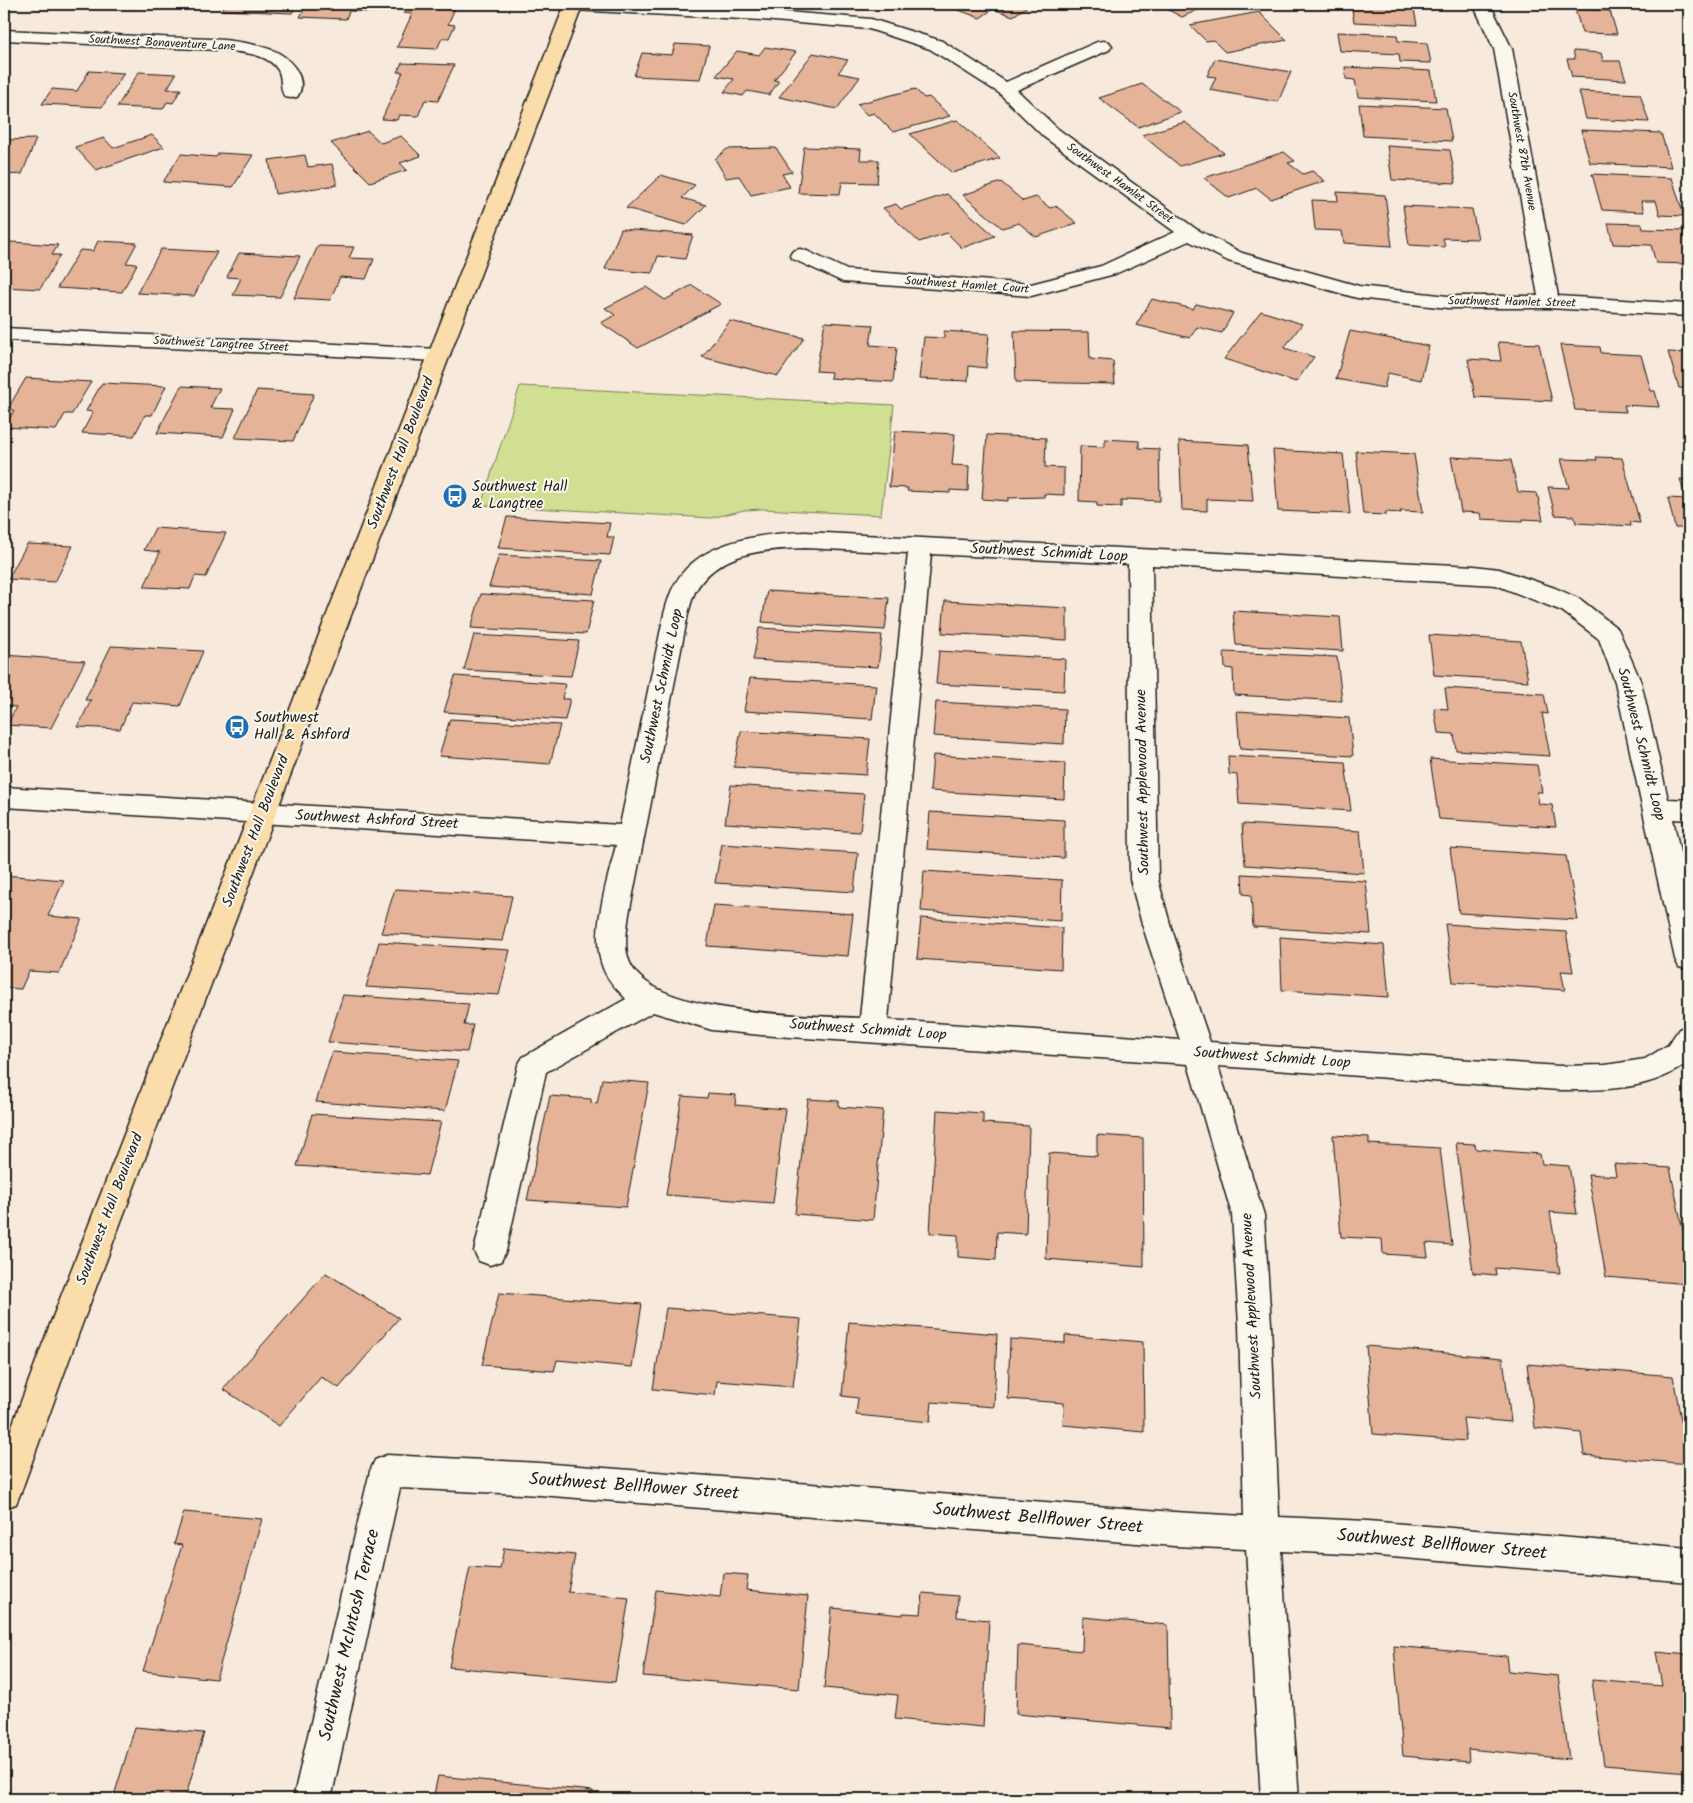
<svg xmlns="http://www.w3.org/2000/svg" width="1693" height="1803" font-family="Kalam,sans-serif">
<rect width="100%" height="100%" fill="#f7e9db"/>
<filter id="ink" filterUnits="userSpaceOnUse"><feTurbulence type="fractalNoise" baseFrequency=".02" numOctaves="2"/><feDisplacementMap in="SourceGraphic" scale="10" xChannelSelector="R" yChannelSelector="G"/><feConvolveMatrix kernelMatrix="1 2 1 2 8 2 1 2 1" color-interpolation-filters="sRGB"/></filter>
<g filter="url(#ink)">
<path fill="#d1df92" stroke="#767e57" d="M520 386 894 405 881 515 762 509 744 510 711 518 481 505Z"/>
<path fill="#e5b398" stroke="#1c1c1c" d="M98 4H132L130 8 96 6Z
M148 4H181L178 8 146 7Z
M226 4H297L292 13 222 10Z
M307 4H377L373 12 349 11 346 19 300 17Z
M407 4 456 6 448 24 455 25 449 38H442L437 49 397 47 412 14 403 13Z
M963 4H1031L1013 16 993 9 980 18 956 9Z
M1157 4H1211L1182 17Z
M1351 4H1413L1417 25 1354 22Z
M1575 9 1610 11 1617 34 1582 33Z
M1259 12 1287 40 1225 52 1213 40 1206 41 1190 25Z
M1337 32 1397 35 1398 41 1427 43 1431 63 1400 62 1399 54 1340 51Z
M675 44 709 46 700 79 634 76 642 53 672 55Z
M765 47 796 52 774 80 779 81 769 95 747 91 743 96 724 92 734 79 716 76 737 51 759 55Z
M1573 51 1601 53 1603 61H1620L1626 80 1572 77 1567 59H1575Z
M813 53 848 60 838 73 860 77 837 109 779 97Z
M1215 59 1291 72 1278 102 1210 90 1216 77 1207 76Z
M402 63 454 65 438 101 425 100 418 116 399 115 397 120 382 119 403 72H397Z
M1345 67 1431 71 1436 101 1358 97 1355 80 1346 79Z
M89 71 124 73 102 107 42 104 52 89 77 91Z
M139 72 176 74 167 89H181L173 103 167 102 163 109 117 107Z
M1142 84 1181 112 1138 127 1099 98Z
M915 89 924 98 929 97 950 116 893 132 874 113 867 115 857 104Z
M1579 91 1640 94 1649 122 1586 119Z
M1359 104 1446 108 1452 141 1363 136Z
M957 120 1000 158 952 173 910 134Z
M1185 122 1224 153 1180 166 1142 135Z
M1581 130 1661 133 1671 167 1590 163Z
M368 131 381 143 401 136 421 156 400 163 407 170 370 182 331 143Z
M4 134H7L4 140 36 139 22 174 4 175Z
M152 135 164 147 96 170 75 147 104 138 113 148Z
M1387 146 1450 150 1456 183 1392 180Z
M804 147 861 149 860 160H879L877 183 842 182 840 194 798 193Z
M776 148 792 172 782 174 790 187 751 195 739 176 726 178 715 159 727 149Z
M1284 152 1295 161 1288 163 1303 174 1312 171 1325 181 1271 199 1257 188 1229 198 1204 178Z
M219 153 253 155 233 187 163 182 181 154 216 157Z
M305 155 308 167 332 164 337 185 275 194 269 160Z
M1592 174 1672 178 1684 216 1660 215 1656 201H1641L1644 212 1602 210Z
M661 175 695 185 682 198 706 205 686 225 626 208Z
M1001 182 1023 201 1036 197 1050 208 1056 206 1077 223 1036 237 1019 223 1002 228 963 195Z
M1337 192 1385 195 1392 246 1344 243 1342 231 1315 230 1312 200 1338 201Z
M947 194 995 236 962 248 947 233 919 242 883 208 896 204 901 209Z
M1403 206 1472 209 1478 239 1443 238 1445 247 1409 245Z
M1608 223 1642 224 1643 229 1683 230 1686 241H1689V264L1656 263 1651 245 1613 244Z
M621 229 693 235 685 259 658 256 652 273 605 269Z
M98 241 137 243 126 263 137 264 122 292 57 288 80 250 93 251Z
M11 242 58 245 52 255H60L40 289 4 287V254Z
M318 246 354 247 349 258 374 259 366 279 340 277 330 300 294 298Z
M161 249 217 252 194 296 137 293Z
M239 253 300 256 280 297 233 295 241 278 227 277Z
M692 285 721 304 638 348 601 323 615 315 605 308 646 287 665 300Z
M1152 299 1193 309 1196 304 1233 313 1222 333 1197 327 1190 338 1136 325Z
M1261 311 1302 324 1284 348 1314 357 1296 382 1224 359Z
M730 321 804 338 778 376 702 357Z
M825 322 873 325 870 345 897 347 893 382 830 378 831 372 816 371Z
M944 331 989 334 986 368 969 366 968 381 919 379 924 337 944 338Z
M1014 331 1089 332 1090 359 1113 361 1115 384 1016 382Z
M1350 331 1429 346 1421 380 1388 373 1384 388 1336 379Z
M1498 342 1539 344 1552 401 1475 397 1468 359 1501 361Z
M1560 345 1600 347 1601 353 1641 355 1651 391H1655L1659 407 1624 405 1626 412 1575 410Z
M1668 352 1689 353V389L1679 388Z
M26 378 91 382 72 414H65L56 430 5 427 14 410H7Z
M102 383 166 386 152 415H145L134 436 82 433 93 412 86 411Z
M181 386 220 388 210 408 235 409 223 437 157 433Z
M257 390 314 394 293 441 235 438Z
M895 431 955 434 952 465 969 466 968 491 950 490V493L907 491 908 488 889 487Z
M987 435 1046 438 1045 467 1064 468V495L1044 494V497L1008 498V501L982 499Z
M1105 439 1139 441V448L1159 449 1160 501 1126 499V501H1121V507L1097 506V502L1079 501 1080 446 1105 447Z
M1179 441 1248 445 1253 501 1207 499V511L1182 510Z
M1273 450 1343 454 1350 514 1278 511Z
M1356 451 1414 454 1423 512 1400 511 1401 513 1386 512V515L1363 514Z
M1451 457 1511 460 1518 492 1537 493 1543 520 1523 519V521L1481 519 1480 513 1461 512Z
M1596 457 1622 458 1640 523 1630 522 1631 526 1576 523 1574 516 1555 515 1548 487 1569 488 1561 459 1597 460Z
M1680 479 1689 480V528H1675L1668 498 1686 499Z
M507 517 610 523 607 537H614L610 555 498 548Z
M155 528 226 533 206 577 195 576 190 589 144 587 160 552 144 550Z
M27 544 73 546 55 582 8 579Z
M499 555 601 561 593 594 489 587Z
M767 591 889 598 885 630 762 622Z
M481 594 594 600 586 634 471 628Z
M945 601 1067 608V640L942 633Z
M1233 611 1340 617 1343 651 1236 645Z
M759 628 882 635 878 667 753 660Z
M474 635 579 641 571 676 464 670Z
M1429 635 1521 641 1528 681 1434 675Z
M111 646 203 651 180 706 132 702 120 729 78 727 91 700H85Z
M939 651 1065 659 1064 691 936 684Z
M1224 652 1337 657 1342 701 1234 695 1233 669 1225 668Z
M4 655 85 661 51 728 7 725 16 707 4 706Z
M455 676 565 684 562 699H570L565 720 444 712Z
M750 678 876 685 872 719 744 711Z
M1445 688 1544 694 1548 714 1542 713 1550 756 1456 750 1454 734 1438 733 1434 708 1448 709Z
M936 702 1065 709 1064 744 933 736Z
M1237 711 1349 718 1353 756 1240 749Z
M450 719 560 725 550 764 439 756Z
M741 731 870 739 866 775 734 767Z
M933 755 1065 763 1064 799 930 791Z
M1228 756 1345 762 1351 811 1239 804 1237 775 1229 774Z
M1430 759 1537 765 1542 792H1537L1539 804 1552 805 1556 827 1439 819Z
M731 785 864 794 860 832 725 823Z
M930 812 1064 820V858L927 849Z
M1242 824 1360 831 1364 873 1245 865Z
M722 844 858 853 854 892 715 883Z
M1450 848 1566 856 1578 920 1459 913Z
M924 871 1062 880 1061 921 921 911Z
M1242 874 1366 881 1371 934 1253 927 1251 895 1243 894Z
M4 875 64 880 48 916 82 919 59 973 29 971 21 989 4 988Z
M395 889 512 896 502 941 381 933Z
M714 905 853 914 848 956 707 946Z
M921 918 1062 928 1061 969 917 959Z
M1445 924 1566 932 1573 972 1561 971 1565 990 1453 982Z
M1280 937 1384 945 1389 997 1282 990Z
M379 942 510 950 499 995 366 987Z
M343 995 469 1004 464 1025H473L467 1052 328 1042Z
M332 1052 458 1061 445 1111 316 1102Z
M602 1079 649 1083 626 1207 527 1200 550 1096 591 1099V1103L597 1104Z
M708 1093 736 1095 735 1105 785 1109 773 1203 666 1195 682 1096 707 1098Z
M808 1099 839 1101V1107L883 1110 873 1220 795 1214Z
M937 1110 983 1113V1123L1029 1126 1026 1234 997 1232 996 1260 958 1257V1235L930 1233Z
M312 1114 441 1122 427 1175 297 1166Z
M1097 1135 1143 1138 1144 1267 1046 1259 1049 1153 1097 1156Z
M1333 1135 1369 1137V1144L1440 1148 1452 1245 1426 1243 1428 1257 1383 1254 1382 1239 1341 1237Z
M1456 1143 1475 1144 1476 1149 1540 1154 1542 1164 1569 1166 1577 1214 1550 1212 1560 1273 1495 1268 1496 1275 1473 1273Z
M1614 1164 1670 1168 1689 1260V1284L1606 1277 1588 1174 1616 1176Z
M326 1273 399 1318 339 1388 321 1377 279 1426 223 1389Z
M499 1293 642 1304 632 1367 557 1360 554 1371 482 1365Z
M666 1308 801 1319 793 1387 717 1381 715 1395 653 1389Z
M849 1322 997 1334 994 1407 932 1402 930 1422 856 1415 858 1398 842 1396Z
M1065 1335 1143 1342 1144 1432 1063 1425 1064 1403 1008 1399 1010 1339 1065 1343Z
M1366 1346 1503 1358 1511 1422 1463 1418 1466 1441 1373 1434Z
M1527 1364 1673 1376 1689 1464 1584 1455 1581 1433 1535 1428Z
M184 1512 262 1519 216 1679 143 1671 182 1545 174 1544Z
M504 1548 575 1555 568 1592 629 1598 615 1682 449 1667 470 1567 500 1569Z
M723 1573 748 1575 746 1590 808 1596 799 1689 643 1676 656 1590 720 1597Z
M923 1593 958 1596 957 1617 989 1620 983 1727 895 1719 898 1695 824 1688 832 1608 903 1615V1613L921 1614Z
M1083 1617 1168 1625 1170 1728 1016 1714 1018 1645 1082 1651Z
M1394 1646 1506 1656 1508 1671 1558 1676 1569 1759 1468 1749 1469 1762 1403 1756Z
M1656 1652 1689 1655V1772L1604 1765 1592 1680 1662 1686Z
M135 1727 204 1733 185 1799H113Z
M438 1776 593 1791 592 1799H433Z"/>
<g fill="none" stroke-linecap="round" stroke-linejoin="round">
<defs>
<path id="minor" d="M565 4H648L762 10 871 19 942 41 1006 82 1097 42 1103 41 1109 42 1112 46 1109 50 1017 90 1058 129 1196 229 1242 253 1359 286 1448 296H1538L1494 49 1473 4H1490L1512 49 1558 296 1689 304V316L1549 308H1448L1357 298 1228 261 1189 241 1115 274 1031 296 843 282 793 259 790 255 793 251 800 249 807 251 847 270 1031 284 1101 266 1175 232 1044 137 999 93 930 49 869 29 762 20 573 10 567 9Z
M4 30C56 32 108 35 159 37 197 39 236 37 272 50 288 55 310 79 297 97L291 98 285 97C279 89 283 79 278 70 267 52 237 52 219 50L4 40Z
M4 328 439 349 447 350 450 355 447 360 439 361 4 340Z
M805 532 1474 566 1499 569 1555 588 1580 599 1618 629 1641 682 1668 799 1689 800V820L1673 819 1689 895V970L1679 967 1675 959 1615 682 1599 639 1562 611 1496 585 1152 565 1158 879 1170 924 1210 1042 1559 1066 1605 1065 1645 1059 1668 1045 1679 1029 1689 1025V1061C1653 1091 1604 1090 1559 1090L1218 1066 1264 1215 1271 1324 1279 1517 1368 1521 1689 1548V1582L1368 1555 1281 1551 1299 1799H1261L1246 1549 1174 1546 540 1495 400 1488 331 1799H293L370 1471 375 1460 387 1455 540 1463 1174 1512 1244 1516 1239 1324 1232 1215 1188 1064 761 1035 712 1030 653 1012 546 1072 506 1251 501 1261 490 1265 479 1261 474 1251 518 1065 523 1057 626 999C618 990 607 980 603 968 589 935 608 879 616 845L4 807V787L620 825 664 614C666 607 668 599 671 592 692 541 758 534 805 532ZM805 548 908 553 860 1018C808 1015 653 1016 630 963 623 949 627 929 629 914L688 614C690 607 692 598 695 592 717 552 765 549 805 548ZM931 554 1128 564 1130 879 1142 924 1180 1040 888 1020Z"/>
<path id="major" d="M565 4H583L81 1327 21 1492 16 1504 4 1508V1447L49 1327Z"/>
</defs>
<use href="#minor" stroke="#1c1c1c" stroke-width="3"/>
<use href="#major" stroke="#1c1c1c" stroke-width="3"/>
<use href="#minor" fill="#fbf7ec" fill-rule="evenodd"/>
<use href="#major" fill="#fbdcab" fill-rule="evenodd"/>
</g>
</g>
<defs>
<symbol id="bus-disc" viewBox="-11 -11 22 22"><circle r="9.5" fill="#1f6fb2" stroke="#fbf7ec"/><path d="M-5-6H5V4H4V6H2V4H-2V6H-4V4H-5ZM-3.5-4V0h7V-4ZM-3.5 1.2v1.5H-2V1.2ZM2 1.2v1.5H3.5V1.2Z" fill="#fff"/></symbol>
</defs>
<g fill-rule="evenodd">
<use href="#bus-disc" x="441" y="482" width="28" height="28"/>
<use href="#bus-disc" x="223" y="713" width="28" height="28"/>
</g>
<g text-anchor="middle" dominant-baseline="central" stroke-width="4" stroke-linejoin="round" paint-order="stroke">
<g font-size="12" fill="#1c1c1c" stroke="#fbf7ec">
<text transform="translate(162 43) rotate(3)">Southwest Bonaventure Lane</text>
<text transform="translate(1522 151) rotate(80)">Southwest 87th Avenue</text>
<text transform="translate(1120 183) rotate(36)">Southwest Hamlet Street</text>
<text transform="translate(967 285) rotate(4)">Southwest Hamlet Court</text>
<text transform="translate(1512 302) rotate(1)">Southwest Hamlet Street</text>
<text transform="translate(221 344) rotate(3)">Southwest Langtree Street</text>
</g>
<g font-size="15" fill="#1c1c1c" stroke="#fbf7ec">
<text transform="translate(401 453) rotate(-69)">Southwest Hall Boulevard</text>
<text transform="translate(1049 553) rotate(3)">Southwest Schmidt Loop</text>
<text transform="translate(662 686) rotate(-78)">Southwest Schmidt Loop</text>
<text transform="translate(1641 744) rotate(76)">Southwest Schmidt Loop</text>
<text transform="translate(1143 782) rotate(-91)">Southwest Applewood Avenue</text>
<text transform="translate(377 820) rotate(3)">Southwest Ashford Street</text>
<text transform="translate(256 831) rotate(-69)">Southwest Hall Boulevard</text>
<text transform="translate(868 1030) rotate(4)">Southwest Schmidt Loop</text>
<text transform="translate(1272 1058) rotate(4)">Southwest Schmidt Loop</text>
<text transform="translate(110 1209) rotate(-69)">Southwest Hall Boulevard</text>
<text transform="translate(1252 1306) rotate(-93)">Southwest Applewood Avenue</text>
</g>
<g font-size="15" fill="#1c1c1c" stroke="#fbf7ec" text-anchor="start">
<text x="472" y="487">Southwest Hall<tspan x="472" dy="17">&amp; Langtree</tspan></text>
<text x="254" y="718">Southwest<tspan x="254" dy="17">Hall &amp; Ashford</tspan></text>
</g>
<g font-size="18" fill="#1c1c1c" stroke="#fbf7ec">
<text transform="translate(634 1487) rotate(4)">Southwest Bellflower Street</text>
<text transform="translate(1038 1519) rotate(5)">Southwest Bellflower Street</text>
<text transform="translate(1442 1545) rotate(5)">Southwest Bellflower Street</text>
<text transform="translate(350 1635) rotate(-77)">Southwest McIntosh Terrace</text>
</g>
</g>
<rect width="1693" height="1803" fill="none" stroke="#fbf7ec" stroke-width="20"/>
<rect x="10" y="10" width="1673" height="1783" fill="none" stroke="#1c1c1c" stroke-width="2" filter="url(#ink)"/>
</svg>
